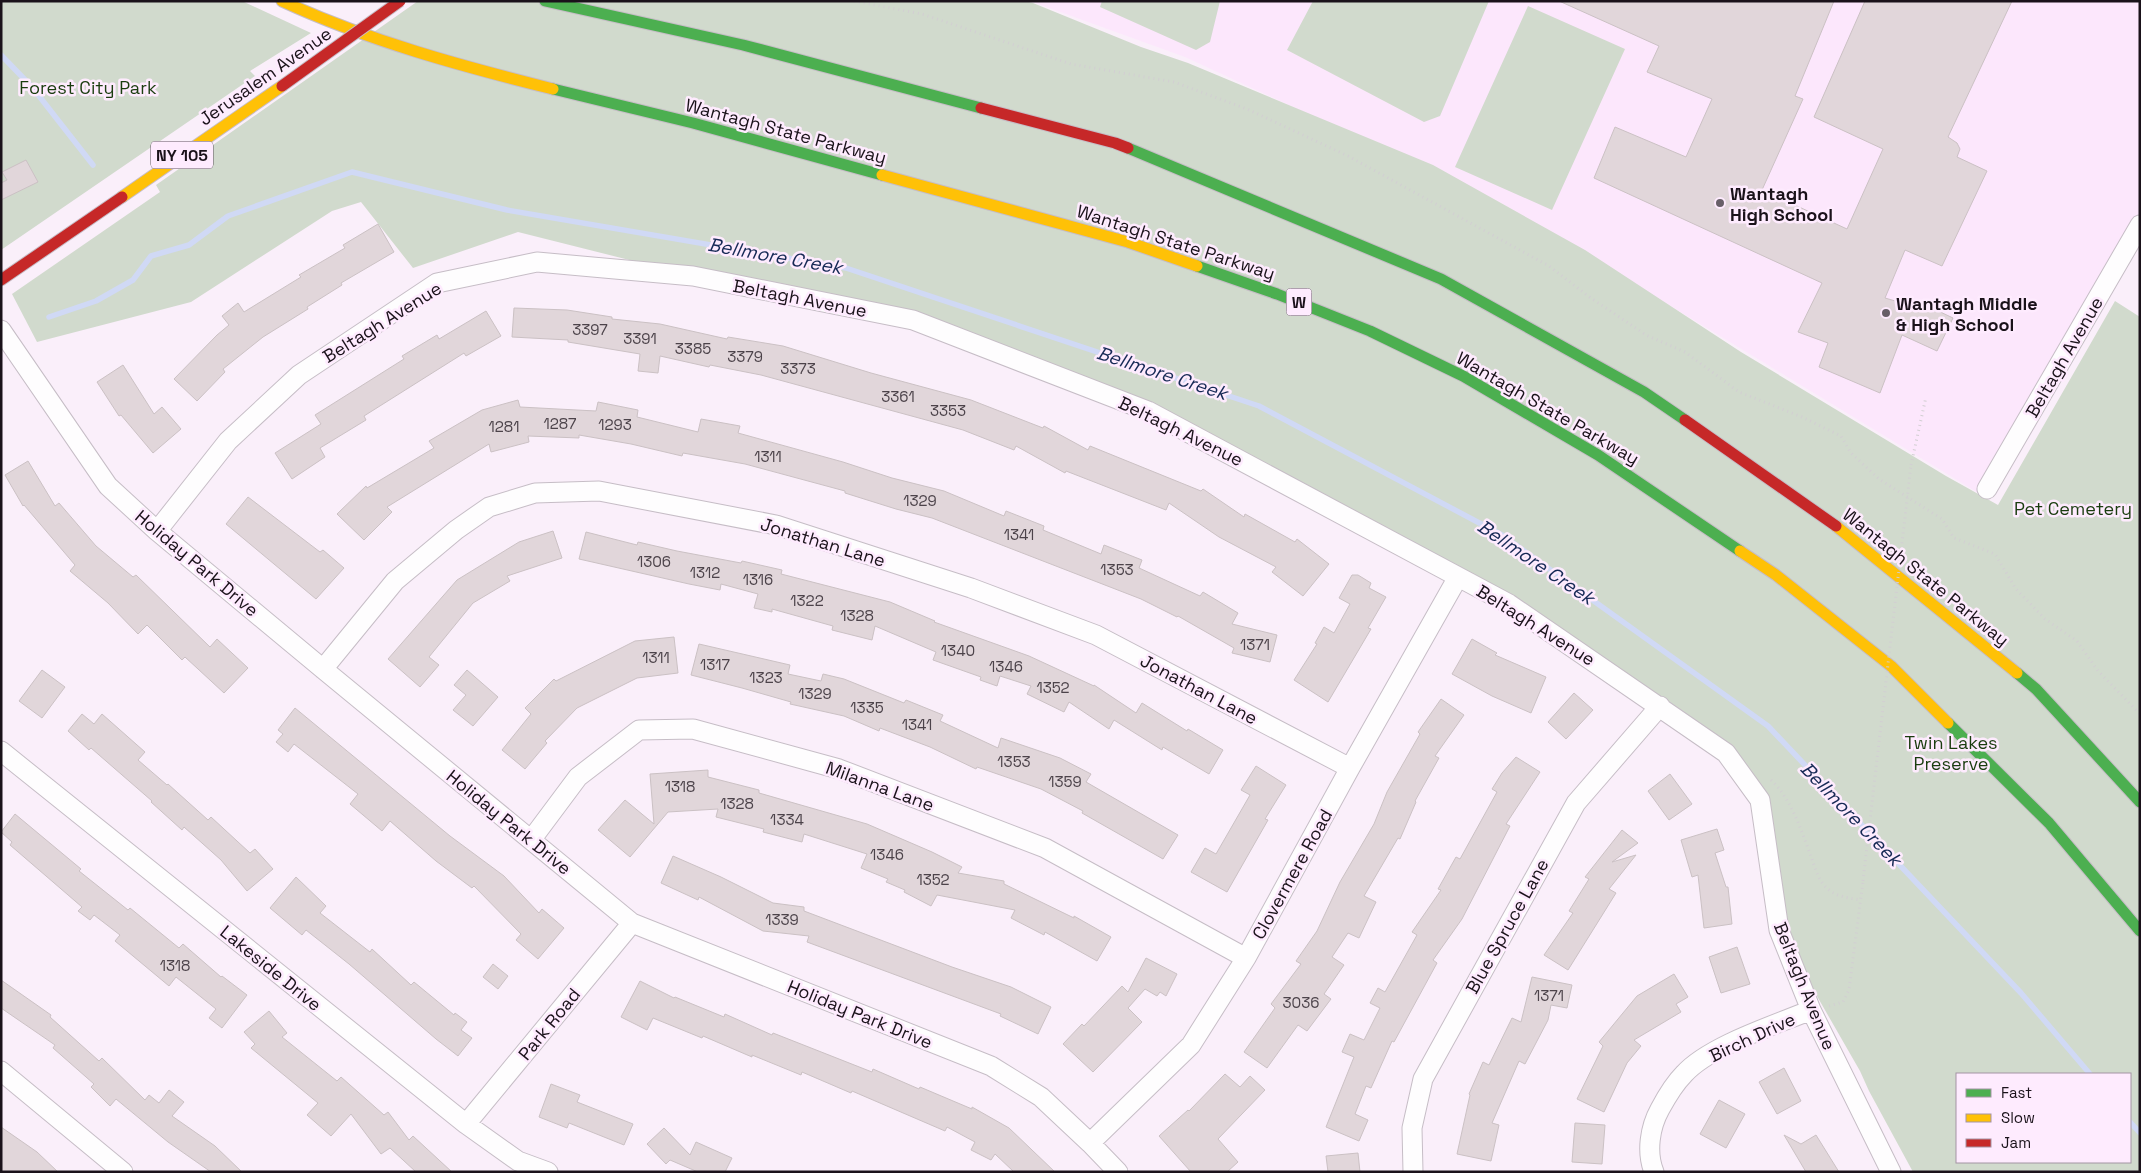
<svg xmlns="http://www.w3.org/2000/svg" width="2141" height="1173" font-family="'Space Grotesk',sans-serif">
<rect width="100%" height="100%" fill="#faeffa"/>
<path fill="#fce7fc" d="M1030 1H2140V228L1985 497 1503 204 1185 57Z"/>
<path fill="#d1dacd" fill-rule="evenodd" d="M1 1H242L311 33 250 71 255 76 1 250Z
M418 1H1025L1033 3 1141 47 1188 63 1433 165 1585 250 1741 352 1946 476 1998 505 2115 301 2140 317V1172H1913L1869 1091 1860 1071 1779 930 1760 800 1726 753 1509 604 1148 411 913 320 693 276 518 232 413 268 361 202 332 211 191 302 37 342 12 294 160 192 156 185ZM1957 1074H2130V1162H1957Z
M1102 1H1220L1210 42 1196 50 1100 7Z
M1313 1H1489L1440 116 1424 122 1287 50Z
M1528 6 1625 49 1552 210 1455 167Z"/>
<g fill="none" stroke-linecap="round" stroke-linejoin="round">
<path stroke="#d0d9f5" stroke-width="5.5" d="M1 55 32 87 93 165
M49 317 96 301 133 280 151 256 189 245 228 216 352 172 507 210 846 268 1259 406 1502 535 1768 726 2021 993 2090 1074
M2130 1122 2140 1133"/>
</g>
<path fill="#e1d6da" stroke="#cbc1c4" d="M1559 1H1834L1795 96 1803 99 1762 190 1847 229 1883 149 1814 117 1865 1H2012L1948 137 1957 143 1960 149 1957 157 1987 171 1942 266 1905 250 1885 298 1933 312 1934 309 1953 318 1937 351 1902 335 1880 393 1819 367 1828 343 1798 332 1822 283 1594 178 1615 127 1686 157 1712 99 1647 72 1659 46Z
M26 160 38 182 1 200V183L7 180 2 172Z
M378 224 394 252 341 283 342 285 307 307 308 309 263 337 223 369 225 372 197 401 174 379 217 335 229 325 222 316 238 303 244 312 301 277 299 275 345 248 343 245Z
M514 308 567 310 612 317V319L660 324 727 339 728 337 783 346 871 373 971 400 1043 428 1044 426 1088 450 1090 446 1201 491 1203 489 1244 517 1245 514 1295 542 1297 539 1329 564 1303 596 1272 572 1276 567 1219 537 1169 503 1166 510 1066 471 1065 473 1016 446 1014 450 963 430 761 375 710 365 709 367 660 356 658 373 638 371 640 354 568 342V340L512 337Z
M486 311 501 336 466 356 464 353 364 416 366 420 320 448 325 457 292 479 275 453 321 424 315 415 404 359 402 356 437 335 439 339Z
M123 365 154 414 162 407 181 429 153 453 121 415 119 416 97 382Z
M518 400 520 407 596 411 598 402 638 410 637 417 698 432 701 419 740 426 738 433 843 462 892 478 944 491 1004 516 1006 511 1044 526 1043 530 1101 554 1104 545 1142 560 1139 568 1200 596 1203 592 1238 613 1232 624 1277 635 1270 662 1232 653 1234 648 1178 616 1177 617 1141 599 932 518 896 509 845 493V491L745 464 683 453 682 456 631 444 579 435V438L528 436 529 442 491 452 489 444 387 507 392 512 364 540 337 514 366 486 367 488 434 448 429 441 482 410Z
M28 461 55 506 59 503 96 546 133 577 136 575 210 647 217 639 248 668 224 693 185 657 182 660 147 625 138 634 108 603 70 571 75 565 24 505 23 506 5 475Z
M248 497 320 552 323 550 344 568 316 599 226 524Z
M553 531 562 558 507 576 510 581 473 603 429 657 439 665 420 687 388 659 457 580 519 542Z
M586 532 637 545 638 542 677 551 741 563 742 561 782 570 781 574 890 602 935 621 934 622 1029 656 1094 686V685L1136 713 1142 703 1187 731 1188 729 1223 750 1209 774 1163 747 1162 750 1114 720 1109 729 1069 702 1064 712 1027 694 1031 686 1000 676 997 686 980 680 981 677 933 660 936 652 875 626 872 640 832 630 833 626 772 609V612L754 608 758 594 721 584 720 590 689 584 579 559Z
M1352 575H1358L1371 583 1369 588 1386 597 1368 628 1371 629 1328 702 1294 680 1317 644 1315 643 1324 627 1334 633 1350 604 1339 598Z
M674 637 678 673 637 678 577 708 545 741 547 743 525 769 502 750 531 714 525 708 554 679 556 681 635 641Z
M1472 639 1497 653 1495 655 1546 677 1531 713 1492 696 1452 674Z
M699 644 790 665 788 674 821 681 823 674 844 679 904 703 906 700 943 715 940 721 998 748 1001 738 1060 758 1091 774 1086 782 1178 835 1163 859 1082 813 1083 811 1041 789 977 767 976 769 930 747 880 728 879 731 844 716 790 704 791 702 742 688 691 675Z
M42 670 65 687 42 718 19 701Z
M467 670 498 697 473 726 453 710 466 695 454 685Z
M1574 693 1593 710 1566 739 1548 722Z
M1441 699 1464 715 1435 756 1439 758 1415 801 1416 802 1400 839 1398 838 1364 896 1376 902 1359 938 1348 933 1332 957 1344 965 1324 994 1331 999 1307 1031 1298 1025 1267 1068 1244 1052 1275 1008 1271 1004 1301 964 1296 961 1317 931 1340 882 1374 824 1387 792 1420 734 1418 732Z
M295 708 450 836 504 876 539 913 542 909 564 928 538 959 516 940 521 934 474 886 472 888 436 861 390 821 382 831 350 804 358 794 294 744 288 752 276 742 283 734 278 730Z
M82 714 94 724 102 714 145 752 138 760 167 785 168 784 208 820 211 817 250 853 255 849 273 869 247 891 221 860 184 827 182 830 151 802 152 801 91 748 89 750 68 731Z
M1516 757 1540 772 1506 824 1510 826 1462 919 1433 960 1437 963 1394 1042 1392 1041 1371 1088 1366 1086 1355 1114 1368 1120 1359 1141 1326 1127 1354 1057 1342 1052 1350 1034 1364 1040 1380 1008 1370 1003 1378 988 1385 992 1417 935 1412 932 1441 890 1438 889 1456 857 1460 859 1497 792 1492 789 1502 773Z
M1256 766 1286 785 1265 819 1268 820 1227 892 1191 872 1205 848 1216 854 1250 795 1241 790Z
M708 770V777L759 790V793L867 824 932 852 962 867 958 873 1004 881V884L1074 918V916L1111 937 1097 961 1045 932 1044 935 1011 918 1015 910 937 895 931 906 904 892 905 890 886 882 888 879 861 868 867 854 804 834 802 842 763 832 764 829 716 817 718 809 668 812 630 857 598 830 625 800 654 824 650 774Z
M1670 774 1692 804 1669 820 1648 791Z
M15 814 81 869 79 871 128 910 130 908 179 948 183 944 221 977 222 976 247 995 222 1028 209 1018 216 1009 176 977 169 986 115 941 120 935 94 915 90 920 78 911 82 907 10 845 12 842 1 832Z
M1717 829 1724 850 1715 853 1726 887H1728L1732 924 1704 928 1698 875 1692 877 1681 840Z
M1622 830 1638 843 1612 862 1636 855 1609 889 1616 893 1568 970 1544 955 1573 913 1569 911 1589 879 1585 877Z
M673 856 721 877 773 903 804 907V911L952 967 1011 987 1051 1007 1038 1034 1000 1016 1001 1014 807 942 809 936 763 931 699 897 698 900 661 883Z
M296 877 326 906 320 913 370 952 372 949 411 985 414 982 454 1015 455 1013 467 1022 461 1030 472 1038 458 1056 436 1039 349 964 306 930 302 935 270 908Z
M1737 947 1750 984 1721 993 1709 957Z
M1146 958 1177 974 1166 996 1160 992 1157 996 1145 989 1128 1008 1142 1022 1093 1072 1063 1044 1082 1024 1084 1026 1122 986 1128 992Z
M493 964 508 976 498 989 483 977Z
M1674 974 1688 997 1676 1004 1681 1012 1634 1040 1641 1046 1627 1063 1604 1112 1577 1099 1603 1046 1599 1042 1637 996Z
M1532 977 1572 985 1567 1008 1551 1005 1548 1020 1525 1064 1519 1061 1492 1123 1499 1125 1491 1161 1457 1154 1470 1095 1469 1094 1483 1062 1489 1065 1512 1018 1521 1022Z
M1 980 51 1015 50 1017 99 1061 102 1058 145 1100 149 1095 159 1103 169 1090 184 1102 172 1116 215 1146 242 1172H211L168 1142 116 1099 110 1106 91 1087 94 1084 53 1048 55 1045 1 1008Z
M640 981 674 998 675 997 724 1017 725 1014 772 1035 773 1033 872 1072 873 1069 919 1089 920 1087 972 1109V1107L1009 1128 1055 1172H1014L995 1154 991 1160 971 1150 975 1142 947 1127 945 1131 852 1091 851 1093 802 1072 801 1075 752 1055V1057L703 1036 702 1038 653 1018 647 1030 621 1017Z
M269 1011 287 1033 282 1037 337 1081 341 1077 384 1115 388 1112 409 1140 413 1136 452 1172H416L390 1148 381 1154 351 1114 331 1136 307 1115 318 1103 251 1048 255 1044 244 1032Z
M1784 1068 1801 1101 1777 1114 1759 1082Z
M1225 1074 1240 1087 1250 1076 1265 1090 1218 1139 1238 1162 1227 1172H1191L1159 1136 1188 1110 1189 1111Z
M551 1084 580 1095 577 1102 633 1124 624 1145 569 1123 567 1128 539 1117Z
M1719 1100 1745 1114 1726 1148 1700 1134Z
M1575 1123 1605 1125 1602 1164 1572 1162Z
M1 1127 37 1152 58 1172H1Z
M664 1128 690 1155 696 1142 732 1158 725 1172H698L670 1160 666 1164 647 1144Z
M1784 1135 1801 1144 1816 1135 1839 1172H1806Z
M1358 1153 1360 1172H1328L1326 1156Z"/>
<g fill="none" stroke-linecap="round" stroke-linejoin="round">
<defs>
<path id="street" d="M1 330 108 486 157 531 323 669 632 923 991 1066 1041 1097 1090 1143 1118 1172
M1987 489 2140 225
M157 531 228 441 299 375 437 283 537 262 693 276 913 320 1148 411 1509 604 1726 753 1760 800 1779 930 1811 1010 1891 1172
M323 669 395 581 456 530 489 507 535 493 599 491 776 525 971 588 1096 635 1350 768
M1 751 466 1124 518 1161 548 1172
M531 840 578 777 639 730 693 729 839 769 1045 848 1246 958
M1 1071 123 1172
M466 1124 632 923
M1090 1143 1191 1045 1246 958 1350 768 1458 577
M1413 1172 1412 1128 1423 1079 1576 803 1660 706
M1654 1172C1646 1152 1650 1127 1660 1109 1667 1096 1674 1084 1684 1074 1709 1046 1775 1025 1811 1010"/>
<path id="fast" d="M545 1 743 45 981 108
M553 89 693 123 882 175
M1128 148 1441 279 1644 392 1685 420
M1197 266 1277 294 1370 331 1463 376 1598 455 1740 551
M2017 673 2036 689 2140 802
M1948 723 2049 823 2140 931"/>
<path id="slow" d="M282 1C369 41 461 66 553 89
M882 175 1128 242 1197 266
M122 197 282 86
M1836 526 2017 673
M1740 551 1776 575 1891 666 1948 723"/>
<path id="jam" d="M981 108 1115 143 1128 148
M1 280 122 197
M1685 420 1836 526"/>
</defs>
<use href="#street" stroke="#c6bdc6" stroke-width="21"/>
<use href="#fast" stroke="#c6bdc6" stroke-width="13"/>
<use href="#slow" stroke="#c6bdc6" stroke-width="13"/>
<use href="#jam" stroke="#c6bdc6" stroke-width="13"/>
<path stroke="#d2cfd2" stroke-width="3" stroke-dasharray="1 4" stroke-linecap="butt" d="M854 1 922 14 1071 64 1174 82 1247 109 1348 156 1549 266 1588 296 1646 335 1685 352 1739 392 1802 417 1841 436 1851 453 1879 479 1942 519 1954 538 1995 554 2016 589 2045 619 2077 641 2098 671 2140 714
M1911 465 1926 397
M1771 780C1792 799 1802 833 1812 859 1815 869 1820 883 1828 889 1837 897 1849 898 1861 900
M1829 1006 1843 1002 1849 990 1863 881"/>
<use href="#street" stroke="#fefdfe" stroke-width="19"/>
<use href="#fast" stroke="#4caf50" stroke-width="11"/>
<use href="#slow" stroke="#ffc107" stroke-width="11"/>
<use href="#jam" stroke="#c62828" stroke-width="11"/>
<defs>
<path id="jam-bridge" d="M282 86 400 1"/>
</defs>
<use href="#jam-bridge" stroke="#c6bdc6" stroke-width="13" stroke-linecap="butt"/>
<path stroke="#d2cfd2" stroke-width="3" stroke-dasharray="1 4" stroke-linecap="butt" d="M1863 881 1911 465"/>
<use href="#jam-bridge" stroke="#c62828" stroke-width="11"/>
</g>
<g fill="#685f68" stroke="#feebfe" stroke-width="2">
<circle cx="1720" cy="203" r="5"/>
<circle cx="1886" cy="313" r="5"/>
</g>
<g text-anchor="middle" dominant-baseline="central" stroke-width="5" stroke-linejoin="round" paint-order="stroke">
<g font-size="15" fill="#4c434a">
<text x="590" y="329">3397</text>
<text x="640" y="338">3391</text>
<text x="693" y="348">3385</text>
<text x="745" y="356">3379</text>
<text x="798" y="368">3373</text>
<text x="898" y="396">3361</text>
<text x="948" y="410">3353</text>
<text x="560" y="423">1287</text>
<text x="615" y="424">1293</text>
<text x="504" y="426">1281</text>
<text x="768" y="456">1311</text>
<text x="920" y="500">1329</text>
<text x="1019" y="534">1341</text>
<text x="654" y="561">1306</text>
<text x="1117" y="569">1353</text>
<text x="705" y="572">1312</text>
<text x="758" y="579">1316</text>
<text x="807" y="600">1322</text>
<text x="857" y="615">1328</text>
<text x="1255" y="644">1371</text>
<text x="958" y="650">1340</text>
<text x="656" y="657">1311</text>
<text x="715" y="664">1317</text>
<text x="1006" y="666">1346</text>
<text x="766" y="677">1323</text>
<text x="1053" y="687">1352</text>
<text x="815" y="693">1329</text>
<text x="867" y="707">1335</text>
<text x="917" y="724">1341</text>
<text x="1014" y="761">1353</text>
<text x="1065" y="781">1359</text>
<text x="680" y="786">1318</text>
<text x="737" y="803">1328</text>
<text x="787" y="819">1334</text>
<text x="887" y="854">1346</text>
<text x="933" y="879">1352</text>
<text x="782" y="919">1339</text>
<text x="175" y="965">1318</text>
<text x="1549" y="995">1371</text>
<text x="1301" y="1002">3036</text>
</g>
<g fill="#feebfe" stroke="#5e535e" stroke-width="1">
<rect x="151" y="141.5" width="62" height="27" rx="4"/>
<rect x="1286.5" y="288.5" width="25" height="27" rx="4"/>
</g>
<g font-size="16" font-weight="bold" fill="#1a121a">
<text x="182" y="155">NY 105</text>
<text x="1299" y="302">W</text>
</g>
<g font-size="18" fill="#1a121a" stroke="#feebfe">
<text transform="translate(265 76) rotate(-35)">Jerusalem Avenue</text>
<text transform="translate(786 131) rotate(15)">Wantagh State Parkway</text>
<text transform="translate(1176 242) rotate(18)">Wantagh State Parkway</text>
<text transform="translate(800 298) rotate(11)">Beltagh Avenue</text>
<text transform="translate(382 322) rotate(-32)">Beltagh Avenue</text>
<text transform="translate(2064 357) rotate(-60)">Beltagh Avenue</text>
<text transform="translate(1548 408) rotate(30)">Wantagh State Parkway</text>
<text transform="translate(1181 431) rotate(26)">Beltagh Avenue</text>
<text transform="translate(823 542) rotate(17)">Jonathan Lane</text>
<text transform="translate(197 563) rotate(40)">Holiday Park Drive</text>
<text transform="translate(1926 577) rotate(39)">Wantagh State Parkway</text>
<text transform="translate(1536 625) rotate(32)">Beltagh Avenue</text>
<text transform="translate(1199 689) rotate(28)">Jonathan Lane</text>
<text transform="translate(880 786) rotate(20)">Milanna Lane</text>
<text transform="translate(509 822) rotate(39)">Holiday Park Drive</text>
<text transform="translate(1292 874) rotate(-61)">Clovermere Road</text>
<text transform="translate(1507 926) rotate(-61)">Blue Spruce Lane</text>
<text transform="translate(271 968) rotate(39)">Lakeside Drive</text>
<text transform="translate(1805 986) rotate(68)">Beltagh Avenue</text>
<text transform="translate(860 1014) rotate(22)">Holiday Park Drive</text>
<text transform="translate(549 1024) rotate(-51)">Park Road</text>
<text transform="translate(1752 1037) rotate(-25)">Birch Drive</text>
</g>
<g font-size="18" fill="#1a3d0f" stroke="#feebfe">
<text x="88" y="87">Forest City Park</text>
<text x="2073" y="508">Pet Cemetery</text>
<text x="1951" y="742">Twin Lakes<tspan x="1951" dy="21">Preserve</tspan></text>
</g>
<g font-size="18" font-weight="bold" fill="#1a121a" stroke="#feebfe" text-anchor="start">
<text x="1730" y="193">Wantagh<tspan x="1730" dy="21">High School</tspan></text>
<text x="1896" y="303">Wantagh Middle<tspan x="1896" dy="21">&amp; High School</tspan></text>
</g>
<g font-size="19" font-style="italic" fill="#162955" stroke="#feebfe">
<text transform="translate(775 256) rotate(10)">Bellmore Creek</text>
<text transform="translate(1162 373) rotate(18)">Bellmore Creek</text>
<text transform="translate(1536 562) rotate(34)">Bellmore Creek</text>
<text transform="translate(1851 814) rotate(46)">Bellmore Creek</text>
</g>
</g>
<rect width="2141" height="1173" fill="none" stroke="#1a121a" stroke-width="5"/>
<rect x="1956" y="1073" width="175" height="90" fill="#feebfe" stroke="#a394a3"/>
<rect x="1966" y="1089" width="25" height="8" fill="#4caf50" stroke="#a394a3"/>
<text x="2001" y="1098" font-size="15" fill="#1a121a">Fast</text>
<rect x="1966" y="1114" width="25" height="8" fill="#ffc107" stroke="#a394a3"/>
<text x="2001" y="1123" font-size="15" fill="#1a121a">Slow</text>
<rect x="1966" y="1139" width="25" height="8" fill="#c62828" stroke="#a394a3"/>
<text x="2001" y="1148" font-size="15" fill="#1a121a">Jam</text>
</svg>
